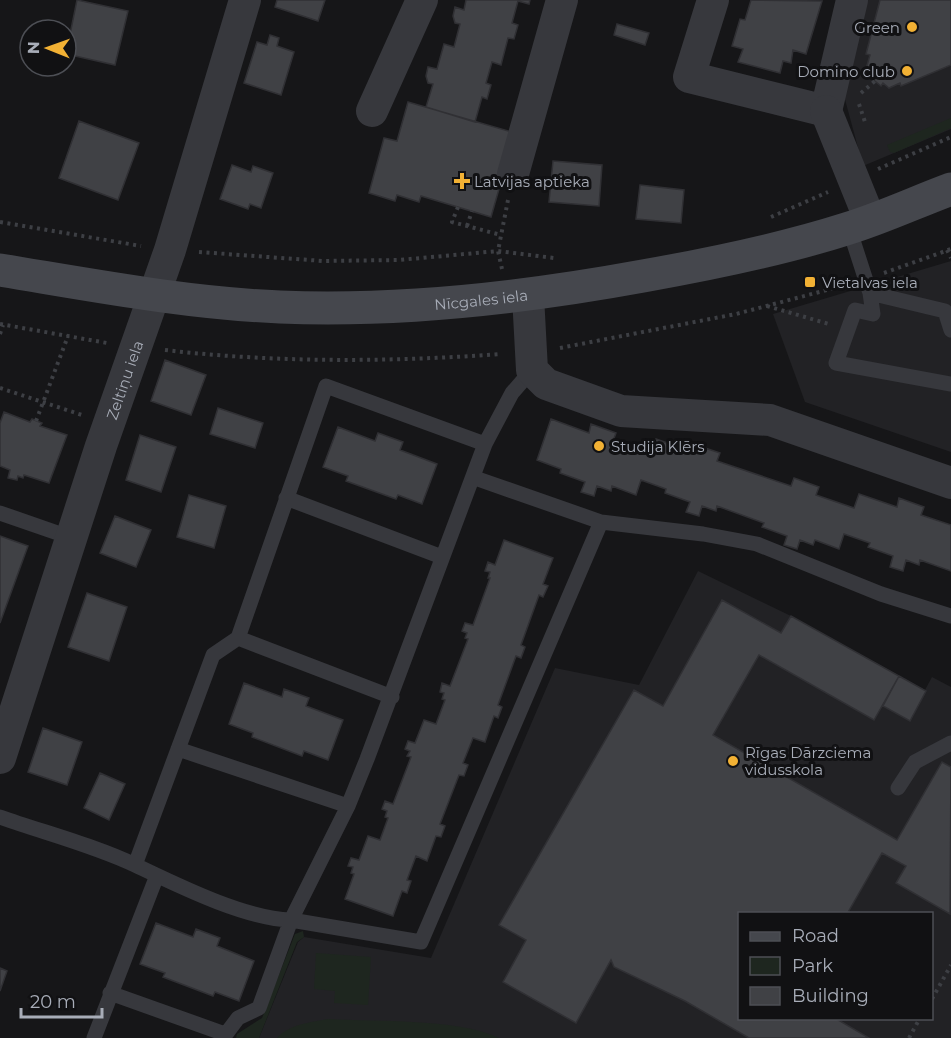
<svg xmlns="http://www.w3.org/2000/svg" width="951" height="1038" font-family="Montserrat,sans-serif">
<rect width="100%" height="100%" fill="#161618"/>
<path fill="#222225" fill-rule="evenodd" d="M865 0H951V129L863 166 843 92Z
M951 261V452L805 402 773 314Z
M698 571 791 616 925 690 932 677 951 687V1038H259L298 942 304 937 431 958 555 668 639 685ZM740 914H932V1018H740Z"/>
<path fill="#1e261f" d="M951 118V128L894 153 890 152 887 145Z
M303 931 304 937 297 942 259 1038H236L237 1034 262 1018 295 934Z
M316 953 371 957 368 1005 334 1003 335 991 314 989Z
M328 1019C376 1022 457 1018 499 1038H277C288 1025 311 1022 328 1019Z"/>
<path fill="#404145" stroke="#303034" stroke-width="1.5" d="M77 0 128 11 115 65 66 54Z
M277 0H325L318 21 275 7Z
M466 0H530L529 4 518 1 512 23 518 25 514 39 508 38 501 65 492 62 486 83 491 85 487 99 482 97 475 122 426 107 433 84 428 83 426 76 428 67 437 69 444 44 454 47 460 24 455 23 453 16 455 7 464 10Z
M751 0 822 1 806 54 793 50 791 63 783 61 780 73 738 62 743 49 732 46 740 19 745 20Z
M880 0H951V65L901 86 900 83 889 88 883 83 881 86 870 77 872 74 866 69 870 55 866 54Z
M617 24 649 33 645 45 614 35Z
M270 35 279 38 277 46 294 52 281 95 244 83 257 42 267 45Z
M408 102 515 133 491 217 421 196 419 202 397 195 395 201 369 193 384 138 397 141Z
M79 121 139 143 118 200 59 178Z
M553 161 602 165 599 206 549 202Z
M232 165 251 172 253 166 273 173 261 208 250 204 248 209 220 199Z
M640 185 684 190 681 223 636 219Z
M165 360 206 375 191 415 151 401Z
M218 408 263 423 255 448 210 434Z
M4 412 30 422 32 419 42 423 40 426 67 435 49 483 24 475 23 478 18 476 17 480 8 478 10 470 0 466V423Z
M551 419 589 433 591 424 616 433 613 441 650 454 656 439 693 452 696 445 720 453 717 461 791 486 794 478 819 487 816 495 854 508 859 494 897 507 899 498 924 507 921 515 951 525V571L920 560 919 565 906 560 903 571 890 567 893 556 868 547 870 543 844 534 839 549 815 540 813 545 800 540 797 549 784 545 787 536 762 527 764 523 717 506 716 511 702 506 699 516 686 512 690 502 665 493 666 489 641 480 636 495 612 486 611 491 597 486 594 496 581 492 585 482 560 473 561 469 537 460Z
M338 427 375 441 378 433 403 442 400 450 437 464 422 504 398 495 396 499 346 481 348 476 323 467Z
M140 435 176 447 161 492 126 480Z
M189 495 226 506 214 548 177 537Z
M115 516 151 530 136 567 100 553Z
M0 536 28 546 0 623Z
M504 540 553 558 543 584 548 586 543 597 539 595 521 645 525 647 521 658 516 656 498 705 502 707 498 718 494 716 485 742 473 738 463 763 468 765 464 776 459 775 440 824 445 826 441 837 436 836 427 861 416 856 407 880 411 881 407 893 402 891 393 916 345 899 354 874 351 873 353 867 348 866 351 858 359 860 368 836 380 840 388 818 385 817 387 811 382 809 385 801 393 804 411 757 407 756 410 751 405 749 408 741 415 743 424 720 436 724 445 700 442 699 444 693 440 692 442 683 450 686 468 639 465 638 467 633 462 631 465 623 473 625 490 578H488L490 572 485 571 488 562 495 565Z
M87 593 127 607 109 661 68 647Z
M722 600 781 633 791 616 899 676 874 720 759 655 713 735 897 840 942 762 951 767 950 914 896 883 906 866 882 853 847 914H740V1018H835L869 1038H749L685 1001 614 967 611 960 576 1023 503 982 526 940 499 925 634 690 663 706Z
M899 676 926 691 910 721 883 706Z
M244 683 282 697 284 689 309 698 306 706 343 720 328 760 304 751 302 756 252 737 253 733 229 724Z
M43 728 82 742 67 785 28 772Z
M100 773 125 784 109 820 84 808Z
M156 923 193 937 196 929 220 938 217 946 254 961 239 1001 215 992 213 996 163 977 165 973 140 964Z
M0 968 7 971 0 991Z"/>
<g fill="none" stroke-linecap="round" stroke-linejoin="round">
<path stroke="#3d3f44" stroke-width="4" stroke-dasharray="3 4.5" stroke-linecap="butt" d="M861 93 875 81
M859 104 866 125
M878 169 951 137
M458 207 452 222 501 235
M771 217 828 192
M0 222 141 246
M467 226 472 211
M947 250 951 258
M199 252 323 261 399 260 498 251 554 258
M502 269 498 251 508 200
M884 273 951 249
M767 306 829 324
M0 324 107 343
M0 334 3 325
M560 348 736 314 846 285
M165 350C277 363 390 362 502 354
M0 388 82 415
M36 421 68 336
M932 999 951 965
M909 1038 920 1018"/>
<path stroke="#37383d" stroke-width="15" d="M849 228 870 293 873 314 855 310 836 363 951 384
M870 293 945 311 951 330
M286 498 442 557
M0 513 72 538
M601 522 703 534 757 544 881 594 951 616
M238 638 392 697
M178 749 348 806
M898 788 915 762 951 743
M0 817C42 832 96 846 135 865 177 885 245 919 291 920L421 942 601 522 475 478
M135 865 213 655 238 638 326 386 485 444
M110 993 225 1034
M94 1038 156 878
M223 1038 238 1018 259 1008 291 920 348 806 367 759 485 444 512 393 532 370"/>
<g stroke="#37383d" stroke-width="32">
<path d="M713 0 689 77 826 111 852 0"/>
<path d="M372 111 422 0"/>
<path d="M826 111 870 220"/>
<path d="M513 174 562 0"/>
<path d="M528 296 532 370 546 384 621 411 770 420 951 483"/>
<path id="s1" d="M0 758 101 446 170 250 245 0"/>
</g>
<path stroke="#45474d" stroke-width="33" id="s2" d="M0 270C92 285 186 303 280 307 402 312 523 298 643 276 711 264 780 250 846 229 882 218 916 202 951 189"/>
</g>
<g fill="#f2b134" stroke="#111113" stroke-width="2">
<circle cx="912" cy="27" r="6"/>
<circle cx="907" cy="71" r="6"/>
<path d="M459 172h6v6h6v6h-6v6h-6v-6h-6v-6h6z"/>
<rect x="804" y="276" width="12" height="12" rx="3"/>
<circle cx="599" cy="446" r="6"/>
<circle cx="733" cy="761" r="6"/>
</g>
<g text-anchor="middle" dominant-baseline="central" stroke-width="6" stroke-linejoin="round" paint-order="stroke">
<g font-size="15" fill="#a8adb8" stroke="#111113" text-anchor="start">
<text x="900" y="27" text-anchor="end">Green</text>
<text x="895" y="71" text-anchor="end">Domino club</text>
<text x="474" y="181">Latvijas aptieka</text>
<text x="822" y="282">Vietalvas iela</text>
<text x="611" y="446">Studija Klērs</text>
<text x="745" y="752">Rīgas Dārzciema<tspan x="745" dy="17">vidusskola</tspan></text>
</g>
<g font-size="15" fill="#a8adb8" stroke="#111113">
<text stroke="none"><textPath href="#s2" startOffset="484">Nīcgales iela</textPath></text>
<text stroke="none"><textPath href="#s1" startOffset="398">Zeltiņu iela</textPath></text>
</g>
</g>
<rect x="738" y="912" width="195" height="108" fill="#111113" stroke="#4d4f55" stroke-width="1.5"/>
<rect x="750" y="932" width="30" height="9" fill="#45474d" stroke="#4d4f55" stroke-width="1.5"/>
<text x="792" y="942" font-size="18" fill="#a8adb8">Road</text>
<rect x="750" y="957" width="30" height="18" fill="#1e261f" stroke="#4d4f55" stroke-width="1.5"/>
<text x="792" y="972" font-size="18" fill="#a8adb8">Park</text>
<rect x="750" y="987" width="30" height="18" fill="#404145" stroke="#4d4f55" stroke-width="1.5"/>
<text x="792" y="1002" font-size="18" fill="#a8adb8">Building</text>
<g transform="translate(48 48) rotate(271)"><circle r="28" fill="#111113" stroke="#4d4f55" stroke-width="1.5"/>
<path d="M0-4.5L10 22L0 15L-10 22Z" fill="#f2b134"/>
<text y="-9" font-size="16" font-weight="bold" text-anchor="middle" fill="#a8adb8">N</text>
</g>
<path d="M21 1008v9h81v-9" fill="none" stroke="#a8adb8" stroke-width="3"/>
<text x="30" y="1008" font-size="18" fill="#a8adb8" stroke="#111113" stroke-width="4.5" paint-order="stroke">20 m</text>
</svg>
